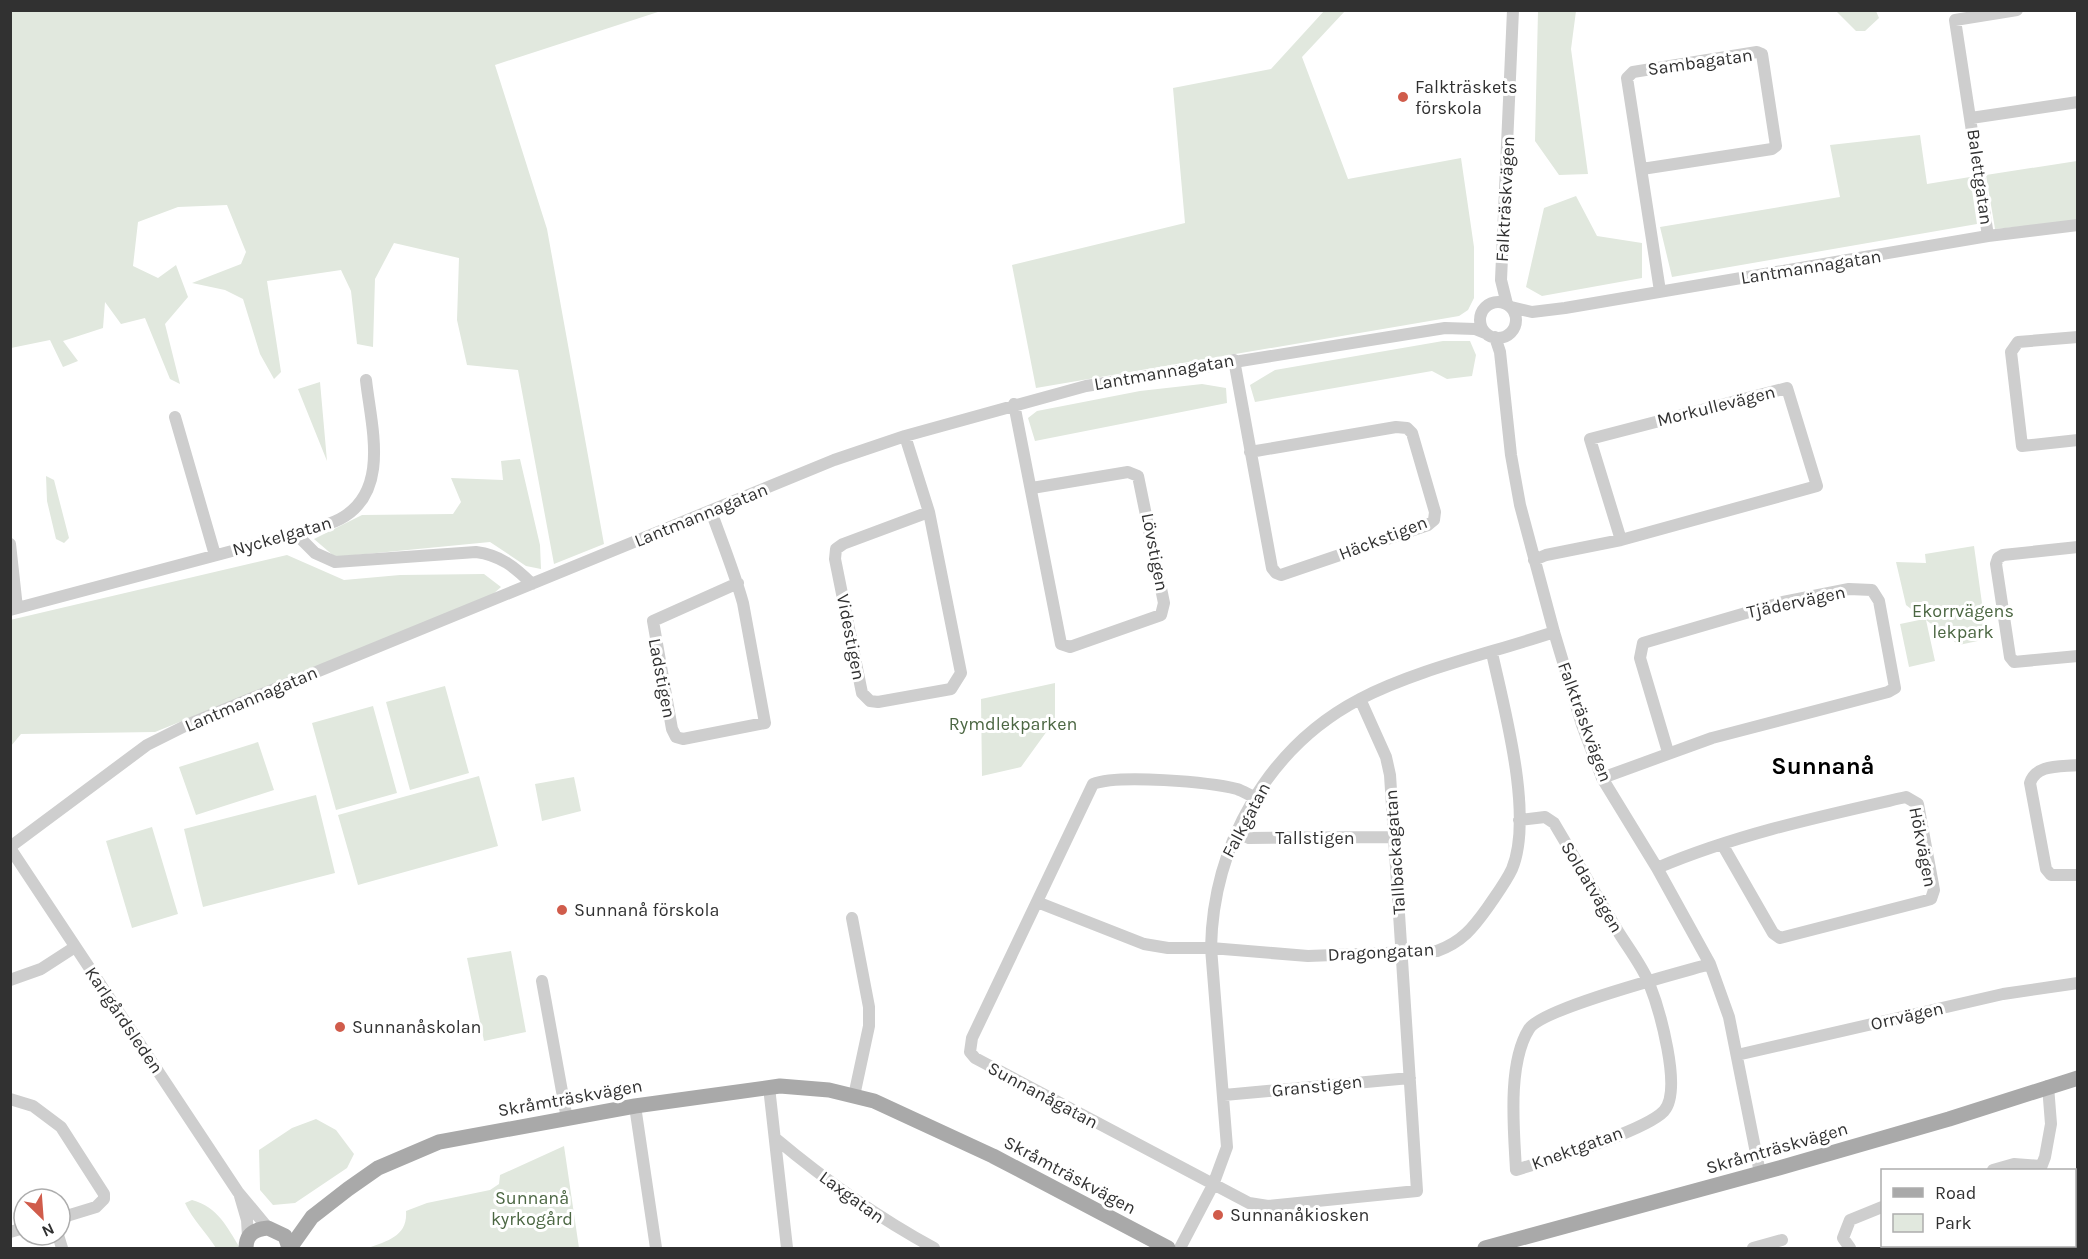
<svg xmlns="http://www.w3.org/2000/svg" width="2088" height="1259" font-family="Karla,sans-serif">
<rect width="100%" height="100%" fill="#fff"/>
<path fill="#e1e8de" d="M11 10 661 11 495 65 547 229 604 544 554 564 518 370 467 365 457 320 459 258 394 243 375 279 373 347 357 344 351 291 341 270 267 281 281 372 274 379 260 354 243 299 225 290 192 283 241 264 246 252 227 205 178 207 138 222 133 266 158 278 176 265 188 297 165 324 180 384 170 379 145 318 121 324 105 302 103 328 63 341 78 361 63 367 50 340 11 348Z
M1324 11H1345L1302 57 1348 179 1461 158 1474 247V298L1468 310 1459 316 1036 388 1012 265 1185 223 1173 88 1271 69Z
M1538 11H1576L1571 49 1588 174 1559 175 1535 141Z
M1836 11H1876L1879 18 1865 31H1856Z
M1920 135 1927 184 1970 177 1977 224 1672 277 1660 227 1840 197 1830 145Z
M2077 161V221L1995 229 1986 175Z
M1576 196 1597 236 1642 243V278L1542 296 1526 287 1544 208Z
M1443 341H1470L1476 355 1472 376 1447 379 1432 371 1255 402 1250 385 1275 370Z
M320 382 327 461 298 389Z
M1202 384 1226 388 1227 403 1035 441 1028 418 1037 411 1140 391Z
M520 459 540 545 541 569 526 566 490 542 335 557 314 539 362 515 453 514 461 502 451 478 503 480 501 461Z
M46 476 54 480 69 538 64 543 56 539 47 501Z
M1974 546 1987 639 1959 645 1926 620 1935 661 1909 667 1900 624 1924 619 1906 605 1896 562 1926 563 1925 554Z
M287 555 344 580 400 575 484 574 501 587 492 595 155 732 21 734 11 746 10 620Z
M1055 683V720L1021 767 982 776 981 699Z
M445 686 469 773 410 790 386 702Z
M373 706 397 793 336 810 312 723Z
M258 742 274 790 196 815 179 767Z
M479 776 498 846 358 885 338 815Z
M574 777 581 811 542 821 535 784Z
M316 795 335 873 203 907 184 829Z
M152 827 178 914 132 928 106 841Z
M511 951 526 1032 484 1041 467 958Z
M316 1119 336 1130 354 1154 347 1168 295 1203 273 1205 260 1190 259 1150 292 1128Z
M564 1146 579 1248H368C388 1241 408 1236 406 1211L427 1203 490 1190 499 1184 500 1175Z
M192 1200C218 1207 227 1227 240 1248H216C206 1232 192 1219 185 1203Z"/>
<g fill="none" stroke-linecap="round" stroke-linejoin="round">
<path stroke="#cecece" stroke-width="12" d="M1971 118 2078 102
M1642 169 1772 149 1776 146 1762 54 1757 52 1633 72 1627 78 1660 291
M1988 236 1955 20 2017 10
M1480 320a18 18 0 1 1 36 0a18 18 0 1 1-36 0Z
M1507 304 1501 280 1513 10
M1511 307 1532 312 1565 308 1988 236 2078 225
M1495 337 1500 352 1511 455 1520 505 1554 632 1582 725 1602 778 1657 868 1710 964 1729 1017 1760 1173
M2078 337 2018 342 2011 352 2022 446 2078 440
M1234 360 1272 568 1276 573 1281 575 1428 525 1434 520 1435 512 1412 433 1407 428 1396 427 1250 452
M1014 404 1061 644 1070 647 1161 615 1164 603 1138 476 1128 472 1032 488
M175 417 215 555
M905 436 929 512 961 673 951 689 878 702 870 701 862 693 835 559 836 549 843 544 929 512
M711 511C722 542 734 571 743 603L765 723 683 739 676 737 672 729 653 621 738 583
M296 534 315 553 335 562 476 552C500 555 515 567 532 584
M10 544 17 608
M2078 547 2003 555 1998 558 1996 564 2010 657 2014 662 2078 656
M1534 560 1546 555 1621 540 1817 486 1787 388 1590 439 1621 540
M10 610 296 534C310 529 327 526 340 519 391 492 371 426 366 380
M2078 765C2060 767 2036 764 2030 783L2046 869 2051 875H2078
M1602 778 1712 738 1888 692 1895 688 1879 601 1872 590 1849 589 1783 602 1643 643 1640 658 1668 752
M1254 797C1249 795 1243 791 1237 789 1210 782 1118 774 1093 784L972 1038 970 1052 975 1058 1249 1203 1268 1206 1417 1191 1390 775 1386 757 1360 699
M1519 820 1545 817 1554 823C1576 860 1597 896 1619 933 1629 949 1642 966 1649 983 1659 1008 1683 1090 1664 1111 1644 1132 1547 1160 1516 1170 1514 1131 1507 1064 1529 1029 1542 1008 1679 973 1710 964
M1236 832 1249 838 1395 837
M10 847 147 745 189 724 834 460 905 436 1086 386 1445 328 1475 329 1485 333
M10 848 238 1192 268 1228
M1657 868C1737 834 1822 816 1906 797L1918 804 1934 890 1931 899 1924 901 1780 938 1773 933 1722 844
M1037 902 1144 944 1168 948H1211L1308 956 1437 951C1462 942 1473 928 1488 907 1496 895 1506 882 1512 869 1534 816 1504 708 1492 653
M852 918 869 1007V1026L854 1096
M10 980 41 969 75 947
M542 981 567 1119
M1737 1055 2003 994 2078 983
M769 1087 787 1248
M1224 1095 1410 1078
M10 1099 33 1106 61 1127 104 1194V1199L96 1207 60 1218
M635 1106 656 1248
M775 1138C825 1180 877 1217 934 1248
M1993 1170 2014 1164 2040 1166
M2040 1170 2045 1157 2051 1124 2048 1086
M240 1196 247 1220 248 1237
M10 1232 24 1228
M58 1235 62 1248
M1180 1248 1213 1185 1227 1147 1211 948C1213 845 1268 747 1360 699 1418 669 1492 653 1554 632
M1753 1248 1782 1240
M1850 1248 1843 1238 1850 1220 1882 1207
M1928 1248 1940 1246"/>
<path stroke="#a9a9a9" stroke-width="15" d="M246 1248C246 1234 255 1229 268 1228L285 1236 289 1248
M290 1248 312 1217 348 1189 378 1168 439 1142 635 1106 780 1086 829 1090 874 1101 993 1156 1168 1248
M1485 1248 1779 1168 1949 1119 2078 1078"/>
</g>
<g fill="#d05c4b" stroke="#fff" stroke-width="2">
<circle cx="1403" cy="97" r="6"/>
<circle cx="562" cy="910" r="6"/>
<circle cx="340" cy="1027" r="6"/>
<circle cx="1218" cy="1215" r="6"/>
</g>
<g text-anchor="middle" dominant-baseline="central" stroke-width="6" stroke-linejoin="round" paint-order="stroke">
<g font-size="18" fill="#313131" stroke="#fff">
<text transform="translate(1700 62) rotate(-8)">Sambagatan</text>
<text transform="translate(1980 177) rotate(82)">Balettgatan</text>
<text transform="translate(1505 199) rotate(-87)">Falkträskvägen</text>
<text transform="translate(1811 267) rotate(-9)">Lantmannagatan</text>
<text transform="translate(1164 372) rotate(-10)">Lantmannagatan</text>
<text transform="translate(1716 406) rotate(-14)">Morkullevägen</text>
<text transform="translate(701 515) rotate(-22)">Lantmannagatan</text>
<text transform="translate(282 536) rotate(-16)">Nyckelgatan</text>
<text transform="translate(1383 538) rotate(-21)">Häckstigen</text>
<text transform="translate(1155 552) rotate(79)">Lövstigen</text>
<text transform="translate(1796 602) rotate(-12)">Tjädervägen</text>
<text transform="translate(851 637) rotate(79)">Videstigen</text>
<text transform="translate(662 678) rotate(79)">Ladstigen</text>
<text transform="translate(251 699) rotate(-23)">Lantmannagatan</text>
<text transform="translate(1585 722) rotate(70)">Falkträskvägen</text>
<text transform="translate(1246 820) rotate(-62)">Falkgatan</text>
<text x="1315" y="838">Tallstigen</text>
<text transform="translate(1923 847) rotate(79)">Hökvägen</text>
<text transform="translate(1395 852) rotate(-94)">Tallbackagatan</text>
<text transform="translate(1592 887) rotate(59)">Soldatvägen</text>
<text transform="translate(1381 952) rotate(-3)">Dragongatan</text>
<text transform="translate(1907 1016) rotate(-13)">Orrvägen</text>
<text transform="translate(124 1020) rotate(56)">Karlgårdsleden</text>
<text transform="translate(1317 1086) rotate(-6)">Granstigen</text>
<text transform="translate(1043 1095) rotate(28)">Sunnanågatan</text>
<text transform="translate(570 1098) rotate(-10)">Skråmträskvägen</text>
<text transform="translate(1577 1148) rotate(-20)">Knektgatan</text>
<text transform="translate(1777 1148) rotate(-16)">Skråmträskvägen</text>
<text transform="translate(1070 1175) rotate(28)">Skråmträskvägen</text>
<text transform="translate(852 1197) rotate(36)">Laxgatan</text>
</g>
<g font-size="18" fill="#313131" stroke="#fff" text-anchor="start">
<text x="1415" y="87">Falkträskets<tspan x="1415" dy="21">förskola</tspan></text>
<text x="574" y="910">Sunnanå förskola</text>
<text x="352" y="1027">Sunnanåskolan</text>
<text x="1230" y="1215">Sunnanåkiosken</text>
</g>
<g font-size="18" fill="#4c6743" stroke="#fff">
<text x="1963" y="611">Ekorrvägens<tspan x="1963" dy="21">lekpark</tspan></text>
<text x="1013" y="724">Rymdlekparken</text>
<text x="532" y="1198">Sunnanå<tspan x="532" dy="21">kyrkogård</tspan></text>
</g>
<g font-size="24" font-weight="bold" fill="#000" stroke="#fff">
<text x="1823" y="766">Sunnanå</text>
</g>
</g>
<rect width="2088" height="1259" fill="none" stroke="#313131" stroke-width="24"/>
<rect x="1881" y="1169" width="195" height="78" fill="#ffffff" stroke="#adadad" stroke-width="1.5"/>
<rect x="1893" y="1188" width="30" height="9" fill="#a9a9a9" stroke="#adadad" stroke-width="1.5"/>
<text x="1935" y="1199" font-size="18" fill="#313131">Road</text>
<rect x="1893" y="1214" width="30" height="18" fill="#e1e8de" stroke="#adadad" stroke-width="1.5"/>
<text x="1935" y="1229" font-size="18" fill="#313131">Park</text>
<g transform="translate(42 1217) rotate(155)"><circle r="28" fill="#ffffff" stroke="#adadad" stroke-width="1.5"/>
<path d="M0-4.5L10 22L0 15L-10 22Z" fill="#d05c4b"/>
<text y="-9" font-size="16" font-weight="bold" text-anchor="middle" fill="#313131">N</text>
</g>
</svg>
